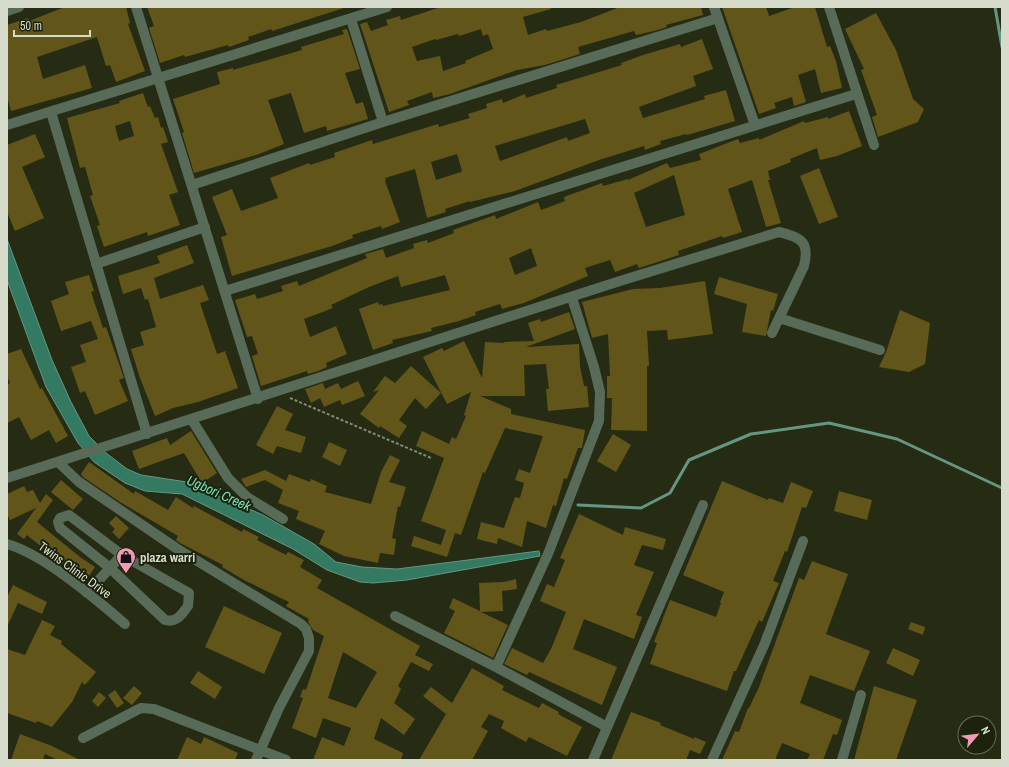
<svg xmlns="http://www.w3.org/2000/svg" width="1009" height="767" font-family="'Archivo Narrow',sans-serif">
<rect width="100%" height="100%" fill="#262c14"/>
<path fill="#347962" stroke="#659682" d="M7 239 52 360 71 402 89 436 106 453 127 469 141 475 187 482 263 515 314 544 336 562 362 567 397 569 539 551 540 556 407 580 373 583 360 582 327 570 293 549 182 494 145 491 125 483 94 462 78 443 46 387 7 280Z"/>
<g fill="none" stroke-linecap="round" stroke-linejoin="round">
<path stroke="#659682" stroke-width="3" d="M995 7 1002 47
M578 505 641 508 670 493 689 460 751 434 829 423 897 439 1002 488"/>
</g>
<path fill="#61551a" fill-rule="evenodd" d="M65 7H126L130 23 128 24 145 71 116 82 110 65 106 66 97 37 37 57 43 79 85 65 92 88 11 111 7 96V25L28 18 29 21Z
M147 7H344V8L272 31 271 29 248 37 249 40 229 47 228 45 185 57 184 55 160 63 149 28 154 26Z
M441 7H550L551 9 523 17 528 35 546 29 547 31 581 22 620 7H701L703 15 666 25 667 27 654 31 636 35 634 31 578 47 580 54 545 65 517 70 450 94 433 98 432 92 407 101 409 105 389 112 360 24 367 22 371 31 388 25 386 20 400 16 401 20ZM481 29 483 36 488 34 493 49 465 61 466 63 443 71 440 56 417 61 412 47 435 39 436 40 458 34 459 36Z
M722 7H766L769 16 795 7H815L827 47 830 46 836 61 842 88 821 93 815 69 798 75 806 102 794 106 792 97 774 103 776 108 759 114Z
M876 13 896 50 913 99 924 109 918 122 878 137 872 117 877 115 861 70 864 69 845 29Z
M347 29 360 69 345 73 356 104 363 102 368 119 327 131 326 126 304 133 291 93 268 100 284 144 259 154 194 173 182 133 184 132 173 99 220 84 217 72 233 68V70L302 50 301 47 344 34 342 30Z
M702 39 713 69 693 76 696 86 639 107 643 118 705 99 704 96 726 90 735 121 687 135 686 134 660 141 661 144 645 150 644 146 599 160 515 191 470 202V201L445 209 446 212 427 218 415 169 385 178 386 180 385 181 400 222 382 229 381 226 352 235 353 238 332 246 232 276 221 237 227 235 212 197 232 189 241 211 278 198 270 178 309 163 310 165 335 157 334 153 372 140 373 144 438 124 439 127 470 118 468 114 487 108 486 104 502 99 503 103 525 94 526 98 557 88 556 85 622 65 621 63 643 55 680 44 681 47ZM585 119 590 133 568 141 567 137 500 161 495 146ZM457 154 462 171 461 172 436 180 431 162Z
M143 93 148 107 150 106 155 118 158 117 161 128 163 127 168 142 161 144 178 192 169 195 180 225 148 236 147 232 104 247 97 226 100 225 90 196 93 195 85 167 80 168 67 118 120 103 119 101ZM130 121 134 136 119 141 115 126Z
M849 111 862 146 837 156 820 160 817 148 790 159 791 162 768 171 770 180H768L781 223 766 227 752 180 728 189 742 232 723 238 722 236 678 251 679 255 639 268 637 264 615 272 610 260 585 268 588 276 524 303 502 309 500 304 475 312 476 315 459 321 431 328 432 331 392 340 393 343 373 350 359 309 378 302 379 305 382 304 383 306 450 290 445 275 401 287 398 276 369 287 331 305 333 308 304 319 310 337 336 326 347 354 326 363 327 367 318 371 308 374 307 371 261 386 252 356 258 354 252 336 247 337 235 300 255 294 257 299 283 291 281 286 297 281 299 286 367 258 365 254 383 249 386 258 414 248 413 244 427 240 428 243 454 233 453 230 495 215 496 219 538 202 541 210 565 201 564 197 602 183 603 186 628 179V180L667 163 670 168 701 160 699 154 738 139 740 143 759 138V140L804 121 805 123 828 117V119ZM674 175 685 215 646 227 634 193ZM531 248 537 266 515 275 509 258Z
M35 134 45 157 22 167 44 218 15 231 7 212V145Z
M819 168 838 217 819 224 800 176Z
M187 245 194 263 154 278 160 299 203 285 209 300 200 303 217 354 225 351 238 388 198 402 173 408 155 416 140 378 131 349 144 345 140 332 156 327 148 299 145 300 141 288 123 294 118 276 160 263 157 256Z
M89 275 94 291 91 292 103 328 106 327 124 378 119 380 128 401 95 415 85 391 80 393 71 367 86 362 80 345 98 339 91 321 61 331 51 301 69 294 65 282Z
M719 277 778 294 773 311 771 310 766 336 742 332 747 304 714 294Z
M705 281 713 334 668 340 667 330 647 331 649 366H647V431L611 430 612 398H607V376H610L608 334 592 338 582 302 633 289 660 288Z
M900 310 930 323 925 364 909 372 879 367 886 352Z
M569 312 575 329 526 347 579 344 580 366 584 386H587L589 407 548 411 546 389H549L546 364 524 365 525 396H480L511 409V414L585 430 582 448H578L567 479 564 478 556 506 553 505 546 528 527 521 522 547 498 538 497 544 477 539 481 522 504 528 515 497 520 498 524 483 515 480 519 469 530 473 543 436 505 428 485 473 483 472 461 535 455 533 447 557 411 546 414 536 441 545 446 530 421 521 444 458 416 446 422 431 449 444 452 437 456 439 466 416 464 415 471 392 447 404 423 357 442 348 444 351 464 341 482 378 485 342 504 343V342L534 341 528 323 540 319 541 322Z
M21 349 40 389 42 388 68 436 56 443 49 430 31 440 19 417 7 423V385L10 383 7 376V354Z
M411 366 441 393 426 409 415 398 399 420 407 426 399 438 380 426 379 428 360 414 379 390 373 392 385 376 395 383Z
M358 381 365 396 342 405 340 400 324 407 320 398 311 403 305 389 323 383 325 389 338 383 341 389Z
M277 406 293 414 285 430 306 437 301 453 277 446 273 454 256 445Z
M191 431 217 473 202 483 184 453 139 469 132 451 167 438 170 445Z
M613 434 631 445 616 472 597 461Z
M329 442 347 450 340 466 322 457Z
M390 455 400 460 389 482 406 487 400 507 398 506 392 538 396 539 394 555 380 553 378 563 344 556 319 544 325 531 296 519 299 511 278 503 283 490 265 480 246 487 241 479 265 470 286 481 289 474 310 482 311 479 327 486 325 492 371 504 381 472Z
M89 462 134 494 135 491 168 510 176 497 193 508 194 506 242 532 243 529 259 537 257 540 286 555 288 552 304 560 300 567 322 580 317 588 420 646 415 655 433 664 429 671 411 662 398 686 401 689 394 703 415 719 404 735 381 718 374 739 403 753 401 760H313L322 737 344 746 351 728 323 718 316 738 292 728 303 698 300 697 303 689 306 690 324 636 313 630 308 622 309 619 286 606 289 602 244 580 222 567 223 565 180 543 176 540 178 536 120 502 83 477 81 474ZM343 652 377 672 356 708 328 698Z
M61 480 83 499 73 510 51 492Z
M722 481 768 500 769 498 783 503 791 482 813 491 806 508 802 507 787 552 785 551 773 581 779 583 762 622 759 620 736 671H734L727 691 650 664 657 643 654 642 670 600 716 617 721 603 720 602 724 592 683 575Z
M24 486 27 492 33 490 40 503 46 494 53 500 37 522 80 557 95 567 85 582 27 535 24 539 17 534 36 508 10 520 7 514V494Z
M839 491 872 500 867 520 834 511Z
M579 514 623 535 625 527 666 539 663 550 642 545 634 565 654 572 636 615 642 617 634 639 584 619 573 649 617 667 602 705 529 672 527 675 504 664 512 648 543 663 551 649 566 612 540 601 547 584 554 587 565 560 560 558Z
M116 516 129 528 119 539 112 532 115 529 109 523Z
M812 561 848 574 826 634 870 651 854 691 810 675 800 703 842 720 837 735 833 734 823 760H807L810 754 782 743 775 760H722L735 731 739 732 748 708H749L759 687 799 578 804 580Z
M516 579 517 589 502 591 503 611 481 612 508 625 493 658 444 633 455 611 449 608 453 598 480 611 479 583 504 582Z
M13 585 47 602 42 614 18 603 7 627V597Z
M224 606 282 633 264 674 205 647Z
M42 620 55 626 50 635 62 641 61 644 96 672 85 685 82 682 72 702 52 727 37 721 36 723 7 713V649L25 655Z
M911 622 925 627 923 635 908 629Z
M893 648 920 660 913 676 886 663Z
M472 668 504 686 502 690 539 708 542 703 559 712 558 714 582 727 567 756 529 737 526 742 501 728 504 721 489 714 481 727 488 731 472 760H419L446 714 423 696 431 687 452 703Z
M198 671 222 687 215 699 190 683Z
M134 686 142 693 132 705 123 698Z
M874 686 917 700 896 760H854Z
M115 690 124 703 117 708 108 695Z
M99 692 106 698 98 707 92 701Z
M631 712 661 723 660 725 694 739V737L706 742 700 754 690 750 686 760H611Z
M20 734 52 746 80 760H58L45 754 43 760H11Z
M187 737 201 744 204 737 238 753 235 760H177Z"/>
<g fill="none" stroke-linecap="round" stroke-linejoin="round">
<path stroke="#858a77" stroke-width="2" stroke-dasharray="3 2" stroke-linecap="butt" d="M290 398 431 458"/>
<path stroke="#586a58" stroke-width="10" d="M136 7 258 399
M714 7 755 125
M829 7 874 145
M7 11 19 7
M351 19 383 122
M51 112 147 434
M7 125 387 7
M192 185 383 122 718 18
M96 264 205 227
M225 291 856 94
M572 298 594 367 600 392 599 421 548 554 496 667 607 727
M779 318 880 350
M192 420 228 478 247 497 283 519
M58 462 79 482 176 548 301 624 306 629 309 638V651L279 708 256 760
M7 478 620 281 779 232C801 237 810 242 804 266L772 333
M69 515 122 555 189 593 188 606C181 615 177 623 165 620L110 568 60 528 58 522 60 518Z
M7 544C43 554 96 599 125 624
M87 593 122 555
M395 616 496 667
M83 738 137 710 141 708 154 709 286 760
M593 760 703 505
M712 760 765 643 803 541
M842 760 861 695"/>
</g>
<defs>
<symbol id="shop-pin" viewBox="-11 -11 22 30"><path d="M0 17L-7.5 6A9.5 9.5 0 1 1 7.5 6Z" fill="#f19ab4" stroke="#1c220b"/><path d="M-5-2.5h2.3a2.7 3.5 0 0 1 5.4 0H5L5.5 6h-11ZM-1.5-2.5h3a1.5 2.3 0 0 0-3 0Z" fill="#111"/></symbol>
</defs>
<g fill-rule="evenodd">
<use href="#shop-pin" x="115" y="546" width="22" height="30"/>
</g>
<g text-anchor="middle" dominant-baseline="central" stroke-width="4" stroke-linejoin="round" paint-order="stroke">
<g font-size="13" font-weight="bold" fill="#d6dbcc" stroke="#1c220b" text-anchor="start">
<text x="140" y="557">plaza warri</text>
</g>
<g font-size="13" fill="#d6dbcc" stroke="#1c220b">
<text transform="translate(75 570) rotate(36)">Twins Clinic Drive</text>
</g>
<g font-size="14" font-style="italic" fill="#76dcb9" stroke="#1c220b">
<text transform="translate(219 493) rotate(24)">Ugbori Creek</text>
</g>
</g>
<rect width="1009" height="767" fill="none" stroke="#d6dbcc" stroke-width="16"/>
<g transform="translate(977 735) rotate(62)"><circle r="19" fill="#1c220b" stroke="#666c58"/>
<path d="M0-3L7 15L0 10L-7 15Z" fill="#f19ab4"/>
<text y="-6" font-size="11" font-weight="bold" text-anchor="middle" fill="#d6dbcc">N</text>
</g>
<path d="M14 30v6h76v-6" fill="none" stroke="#d6dbcc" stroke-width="2"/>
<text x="20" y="30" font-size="12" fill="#d6dbcc" stroke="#1c220b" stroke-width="3" paint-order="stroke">50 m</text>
</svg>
